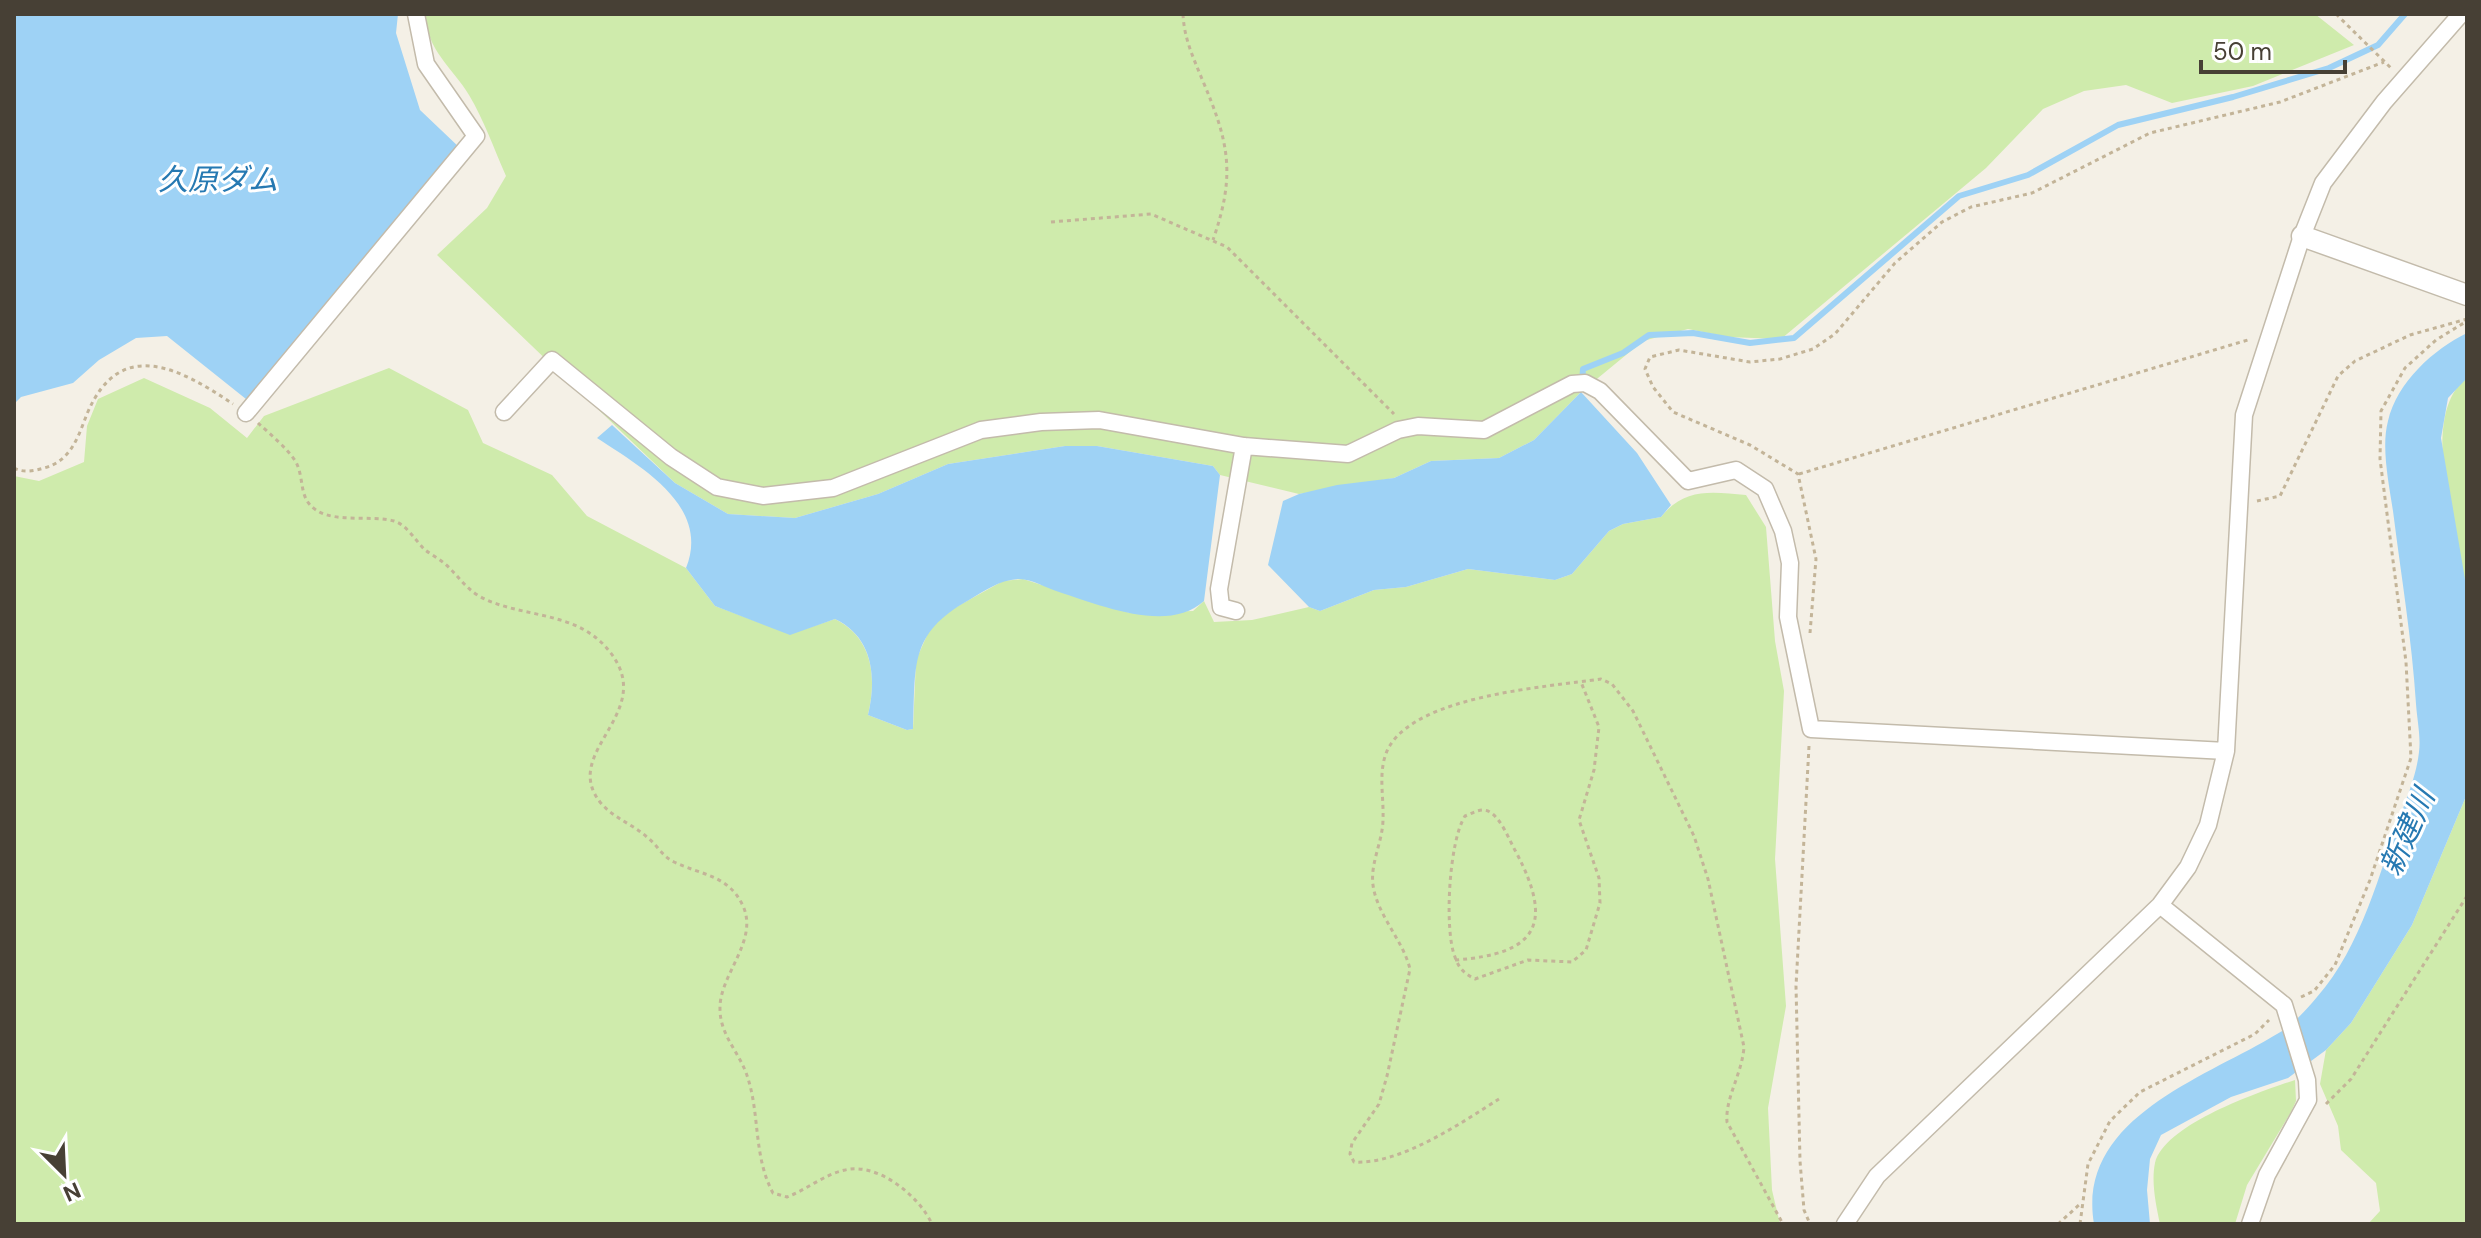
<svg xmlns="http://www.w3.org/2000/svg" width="2481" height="1238" font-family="'DM Sans','Noto Sans JP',sans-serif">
<rect width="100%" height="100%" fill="#f4f0e6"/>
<path fill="#cfebac" d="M426 14H2315L2354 45 2253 86 2172 103 2126 85 2084 91 2043 109 1986 168 1781 339 1728 337 1688 329 1643 341 1581 392 1534 440 1499 458 1431 461 1394 478 1299 494 1220 475 1213 466 1097 446H1065L948 464 878 494 795 518 728 514 675 483 437 255 487 208 506 176C494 149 484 120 469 95 453 68 425 49 426 14Z
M389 368 468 410 483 443 552 475 587 516 686 568 715 606 790 634 835 619C873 638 877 677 868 715L907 730 913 729 916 660 928 633 940 616 1003 581 1023 579 1130 613 1193 611 1204 601 1214 622 1252 620 1309 607 1320 611 1374 590 1406 587 1468 569 1555 580 1572 574 1609 531 1623 524 1661 517C1685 487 1712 492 1746 495L1766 527 1775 641 1784 691 1775 859 1786 1006 1768 1108 1772 1190 1780 1224H14V476L39 481 84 462 87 426 98 399 144 378 210 408 247 438 264 416Z
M2467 378V591C2457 539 2417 414 2467 378Z
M2467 794V1224H2368L2380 1211 2376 1183 2341 1150 2338 1126 2320 1084 2326 1050 2351 1023 2412 925Z
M2295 1080 2296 1101 2291 1112 2247 1185 2235 1224H2160C2156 1205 2151 1182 2155 1163 2165 1124 2259 1092 2295 1080Z"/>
<path fill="#9ed2f5" d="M14 14H398L396 33 420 110 461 149 251 403 167 336 136 338 99 360 73 383 21 397 14 404Z
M2467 333V378L2448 398 2441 438 2467 591V794L2412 925 2351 1023 2326 1050 2288 1078 2231 1097 2161 1135 2150 1159 2147 1190 2150 1224H2094C2076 1118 2205 1078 2277 1034 2292 1026 2306 1010 2317 997 2362 946 2379 873 2402 811 2409 793 2417 771 2419 752 2421 737 2417 719 2416 704 2412 640 2401 575 2393 511 2389 484 2381 447 2388 421 2397 382 2434 349 2467 333Z
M1581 392 1637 453 1671 505 1661 517 1623 524 1609 531 1572 574 1555 580 1468 569 1406 587 1374 590 1320 611 1309 607 1268 565 1283 501 1299 494 1337 485 1394 478 1431 461 1499 458 1534 440Z
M612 425 675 483 728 514 795 518 878 494 948 464 1065 446H1097L1213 466 1220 475 1204 601C1168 634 1100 605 1059 592 1046 588 1032 579 1019 579 999 580 985 591 969 600 908 634 916 666 913 729L907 730 868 715C877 677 873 637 835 619L790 635 715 606 686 568C711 506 641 467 597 438Z"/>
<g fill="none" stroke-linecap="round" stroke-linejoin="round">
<path stroke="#9ed2f5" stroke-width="6" d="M1582 383 1583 369 1623 353 1649 335 1693 333 1750 343 1794 338 1959 196 2028 175 2118 125 2233 97 2329 68 2378 45 2405 14"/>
<defs>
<path id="minor" d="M504 412 552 360 671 457 717 487 763 496 833 488 981 430 1041 422 1099 420 1244 446 1348 454 1398 430 1418 426 1484 430 1572 384 1585 383 1600 391 1688 481 1736 470 1765 489 1783 531 1790 563 1788 617 1811 729 2226 751
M246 413 476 136 426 64 416 14
M1236 611 1221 607 1219 589 1244 446
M2160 905 2284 1005 2307 1080 2308 1100 2267 1175 2250 1224
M1845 1224 1877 1176 2160 905 2188 867 2208 825 2226 751 2244 415 2302 236 2323 183 2384 102 2461 14"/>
<path id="tertiary" d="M2302 236 2467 295"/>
</defs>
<use href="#minor" stroke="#c3bbab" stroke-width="19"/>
<use href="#tertiary" stroke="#c3bbab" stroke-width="23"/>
<path stroke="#c3b498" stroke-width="3" stroke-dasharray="4 4" stroke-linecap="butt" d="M1183 14C1184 38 1193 57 1202 79 1229 142 1236 174 1213 240
M2336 14 2392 69
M1051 222 1151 214 1227 247 1394 414
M258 423C270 434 288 449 296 462 305 480 298 498 316 510 335 523 371 515 394 521 407 525 415 540 424 549 430 554 438 558 444 563 457 574 464 587 479 596 520 619 577 609 610 652 658 713 560 751 600 802 614 819 633 824 648 838 657 845 663 857 674 862 701 875 729 875 743 906 759 941 719 975 720 1009 720 1033 736 1049 745 1070 761 1110 752 1154 773 1193L787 1197C806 1190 825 1174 845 1170 878 1162 919 1196 932 1224
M14 468C23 473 34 471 44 468 71 461 78 437 87 414 120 335 181 369 233 404
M1799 474 2251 339
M2257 501 2280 496 2338 376 2355 361 2410 335 2467 319
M1810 633 1816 559 1798 474 1750 445 1673 412 1653 387 1645 369 1650 357 1679 350 1750 362 1780 359 1813 349 1835 334 1895 263 1942 222 1971 207 2032 193 2150 133 2280 102 2384 62
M1809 746 1796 986 1800 1161 1804 1210 1810 1224
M1455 960C1538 954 1554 924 1516 852 1509 840 1501 817 1488 811 1480 808 1473 813 1465 816 1449 841 1444 930 1455 957 1459 969 1465 974 1475 979L1528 960 1572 962 1586 950 1600 903 1599 878 1579 820 1594 770 1599 727 1581 682
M2301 997 2314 991 2335 965 2370 880 2411 758 2406 662 2380 459 2381 411 2405 368 2436 340 2467 321
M1499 1099C1461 1123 1400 1165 1354 1162L1350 1154 1352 1143 1379 1104 1387 1076 1410 969C1403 940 1377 915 1373 885 1370 863 1383 841 1383 819 1384 795 1377 769 1389 747 1419 695 1547 687 1601 679L1612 684 1633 711 1694 836 1708 879 1744 1047C1742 1074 1725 1098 1727 1122L1783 1224
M2326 1104 2351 1079 2467 896
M2058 1224 2079 1205
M2080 1224 2088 1164 2110 1121 2140 1092 2255 1034 2269 1020"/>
<use href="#minor" stroke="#fff" stroke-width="16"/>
<use href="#tertiary" stroke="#fff" stroke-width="20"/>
</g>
<g text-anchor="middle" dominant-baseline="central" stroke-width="6" stroke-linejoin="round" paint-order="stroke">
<g font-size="30" font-style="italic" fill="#2679b2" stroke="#fff">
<text x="218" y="179">久原ダム</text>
<text transform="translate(2407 832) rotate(-66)">新建川</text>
</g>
</g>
<rect width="2481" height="1238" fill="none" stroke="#474035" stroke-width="32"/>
<g transform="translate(64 1174) rotate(156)" stroke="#ffffff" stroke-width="6" paint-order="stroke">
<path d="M0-6L14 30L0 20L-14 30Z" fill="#474035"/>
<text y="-12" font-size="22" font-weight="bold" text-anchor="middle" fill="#474035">N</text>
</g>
<path d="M2201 60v12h144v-12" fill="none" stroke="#474035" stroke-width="4"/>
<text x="2213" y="60" font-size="24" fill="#474035" stroke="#ffffff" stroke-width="6" paint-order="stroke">50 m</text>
</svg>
